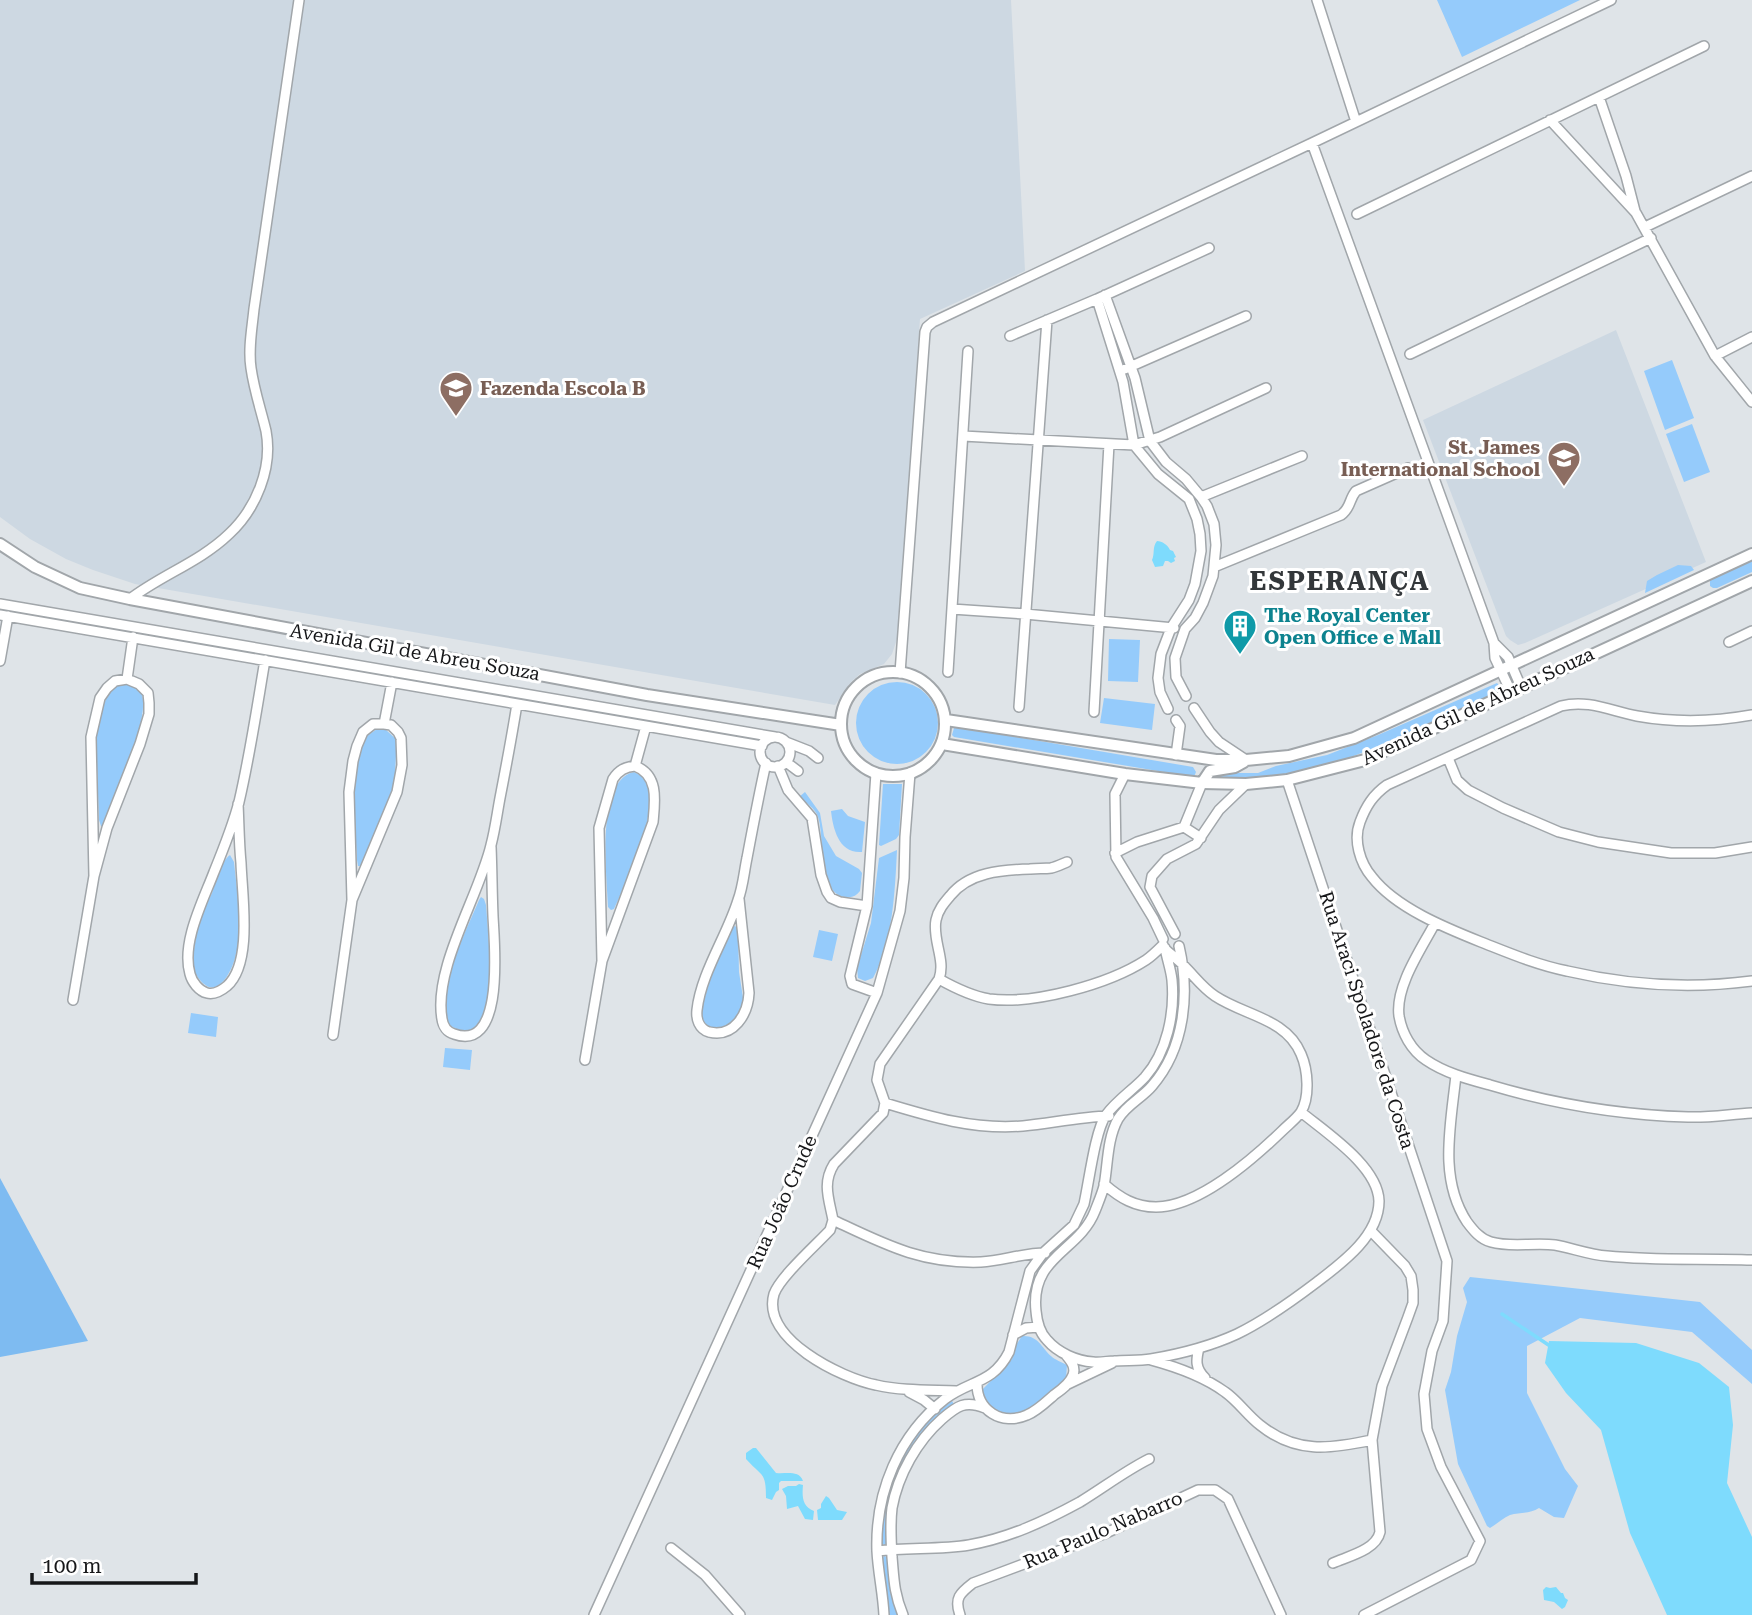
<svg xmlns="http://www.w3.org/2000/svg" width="1752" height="1615" font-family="'Roboto Serif',serif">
<rect width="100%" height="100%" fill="#dfe4e8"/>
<path fill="#cdd8e2" d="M0 0H1011L1025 271 920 319 897 639 892 654 884 664 860 674 851 682 835 705 135 584 93 570 66 559 30 539 0 517Z
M1616 330 1706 562 1525 643 1518 645 1510 640 1506 636 1423 420Z"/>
<path fill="#95cbfb" d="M1437 0H1580L1462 57Z
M1672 360 1694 418 1665 430 1644 371Z
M1692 424 1710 472 1684 482 1666 434Z
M1752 561V572L1717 588H1713L1710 586V580Z
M1678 565 1691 566 1694 570 1645 593 1647 581 1657 575Z
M1109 639 1140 640 1138 682 1108 681Z
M856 723a41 41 0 1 1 82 0a41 41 0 1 1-82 0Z
M120 683C126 685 136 686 140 691 155 711 112 803 103 827L101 826 99 820 96 739 103 706 111 688Z
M1497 683 1503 690 1377 747 1338 762 1280 775 1251 778 1215 779 1212 776 1214 773H1258L1276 766 1327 755 1378 735Z
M1104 698 1155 704 1152 730 1100 723Z
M957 727 1193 767 1196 772 1194 777 954 737 952 735 954 728Z
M377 729H385L397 740 394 790 362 866H358L357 860 353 789 360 748 367 736Z
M634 772C674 787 625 884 614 909L611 910 608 907C607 877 595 780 634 772Z
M883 784H902L899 835 896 839 881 846 879 845Z
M805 792 820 813 824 836 836 856 859 869 862 873 860 891C856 896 852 898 846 897 817 895 825 836 818 817 815 808 806 803 799 797Z
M842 809 848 816 865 822 862 852C839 854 833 829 831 811Z
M897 850C895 890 893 943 873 978L865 981 858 978 857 968 871 923 879 858Z
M230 855 234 862C237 893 244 927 235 958 232 970 219 997 204 984 200 981 196 975 194 971 191 961 197 928 201 918 204 909 208 901 212 893 216 882 221 861 230 855Z
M481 897 484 899 486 905 491 969 490 990 481 1021 473 1030 464 1033 449 1025C436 988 465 934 479 900Z
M734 926 737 927 738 931 739 972 744 1004 735 1023 722 1029H713L709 1027 705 1023 700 1014 714 965Z
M819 930 838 934 832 961 813 957Z
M191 1013 218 1017 216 1037 188 1033Z
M445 1048 472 1050 470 1070 443 1067Z
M1470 1277 1700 1302 1752 1350V1384L1692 1332 1580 1318 1527 1346V1393L1565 1469 1578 1486 1564 1518 1554 1517 1539 1508C1530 1514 1520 1512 1510 1515 1503 1518 1497 1524 1490 1528L1487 1526 1458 1464 1445 1390 1451 1372 1457 1336 1467 1302 1463 1288Z
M1022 1336C1038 1335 1041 1347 1051 1356 1055 1360 1062 1362 1067 1365L1066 1379C1060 1385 1051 1390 1044 1397 1040 1400 1037 1406 1032 1409 1014 1421 985 1412 982 1390L1012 1359 1016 1345Z
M952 1401 954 1404 953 1405 937 1417 927 1427 903 1464 888 1540 885 1545 882 1544C880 1532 883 1518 885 1506 893 1462 917 1427 952 1401Z
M884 1556 887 1557 892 1596 900 1615H887L883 1558Z"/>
<path fill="#7ebbf1" d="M0 1178 88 1341 0 1357Z"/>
<path fill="#7edbfd" d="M1157 541C1162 541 1168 545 1170 550L1173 551 1176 557 1174 558 1175 561 1171 563 1168 561H1165L1163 566 1155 567 1152 560C1155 554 1152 547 1157 541Z
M1549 1341 1636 1343 1699 1363 1729 1387 1733 1425 1727 1483 1752 1537V1615H1667L1630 1533 1601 1430 1566 1393 1545 1363Z
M753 1448H756L776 1473C787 1474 799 1470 803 1481H781L779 1483V1490L776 1492 772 1500 766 1498C766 1471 762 1477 746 1459V1453Z
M799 1484 803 1485C802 1496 802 1507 814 1511L813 1520 805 1519 798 1506 787 1509 786 1496 782 1489 788 1486H796Z
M826 1496 829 1498 837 1510 847 1512 842 1520H818L817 1510 821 1508V1504Z
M1546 1587 1550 1588 1556 1587 1561 1593H1563L1565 1598 1568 1600 1565 1607 1562 1609 1554 1602 1544 1600 1543 1590Z"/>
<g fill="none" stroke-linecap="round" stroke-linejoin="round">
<path stroke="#7edbfd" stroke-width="3.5" d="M1502 1314 1550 1346"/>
<defs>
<path id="minor" d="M1317 0 1356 122
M1599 97 1626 176 1635 211
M1550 120 1636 213 1715 356 1752 402
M1357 214 1704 46
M1645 227 1752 176
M1105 295 1135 378 1150 441 1166 462 1186 479 1201 497 1207 506 1214 524 1216 545 1213 576 1203 603 1195 618 1185 629 1175 658 1176 677 1186 696
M1097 299 1123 382 1134 445 1158 474 1189 499 1197 519 1200 534 1201 551 1195 584 1189 600 1171 628 1161 654 1158 678 1160 692 1168 709
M1010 336 1097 299 1209 248
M1410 354 1651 238
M1715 356 1752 337
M1125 369 1246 316
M963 436 1134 445 1160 437 1266 388
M1201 497 1302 456
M1214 567 1341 515C1351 508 1349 499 1356 491L1408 468
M130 599C161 575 200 562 229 534 256 509 273 468 266 431 261 410 254 390 251 368 248 349 252 329 254 309L299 0
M0 604 775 737
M952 609 1025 614 1174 628
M0 615 762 746
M1729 642 1752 631
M1494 643 1508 657 1521 687
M0 661 8 616
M948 672 968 351
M900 673 925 332 927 327 933 322 1312 143
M127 679 133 637
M1511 692 1495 658 1494 643 1312 143 1611 0
M1019 707 1047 320
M1194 708 1210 732 1219 742 1246 760
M1094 712 1109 444
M1752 715C1713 722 1676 723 1637 716 1611 711 1588 699 1561 706L1387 785C1373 795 1366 806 1360 822 1353 840 1360 863 1372 877 1396 908 1446 928 1481 942 1509 953 1537 965 1567 971 1627 985 1691 989 1752 981
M1176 720 1180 726 1176 755
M384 724 392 682
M760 752a15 15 0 1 1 30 0a15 15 0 1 1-30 0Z
M786 742 809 751 818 758
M1448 758 1457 780 1468 790 1503 808 1559 832 1598 842 1671 853H1715L1752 847
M786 762 798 771
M635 766 646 726
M778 766 788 790 812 818 821 875 827 892 831 898 840 902 867 906
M876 773 867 906 850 976 852 984 877 993
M1125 774 1115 794 1116 857 1153 918 1163 939
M1287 780 1447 1261 1443 1321 1432 1351 1424 1394 1427 1429 1441 1467 1480 1541 1471 1560 1364 1615
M238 804C239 824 239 843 241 863 242 895 253 963 227 986 221 991 214 995 207 993 199 991 192 982 190 974 181 943 203 901 214 872 223 850 233 825 239 802 250 755 257 707 265 660
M1184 827 1202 783
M491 847C492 870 492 893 493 916 494 941 506 1053 454 1034 447 1032 443 1026 442 1019 433 968 479 896 491 845 495 830 497 814 500 798 506 767 512 735 517 704
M1115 853 1137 842 1184 827 1201 838
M1067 862C1062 864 1056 867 1051 868 1044 869 1037 868 1030 869 1001 870 969 872 950 896 944 903 938 910 936 920 932 940 946 960 939 979 955 988 971 996 989 999 1034 1005 1109 984 1146 960 1152 956 1158 950 1163 945
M739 899 749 993C748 1014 734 1038 709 1032 699 1029 696 1019 697 1010 701 973 727 936 738 900 743 887 744 872 747 858 753 826 759 794 766 763
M1435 923C1422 948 1395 986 1399 1016 1402 1033 1411 1050 1426 1060 1445 1073 1468 1079 1490 1085 1554 1104 1621 1115 1688 1117 1709 1118 1731 1114 1752 1113
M1175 934 1150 887 1152 876 1167 859 1196 844 1219 810 1246 784
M1179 946C1190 993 1185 1048 1152 1086 1142 1098 1126 1105 1118 1119 1107 1139 1108 1164 1104 1186 1102 1194 1098 1203 1095 1211 1079 1252 1030 1256 1036 1311 1037 1322 1039 1332 1047 1340 1058 1353 1077 1361 1093 1362 1100 1363 1108 1361 1114 1361 1127 1360 1139 1361 1151 1359 1180 1354 1211 1346 1237 1334 1266 1320 1292 1301 1317 1282 1342 1263 1379 1236 1379 1201 1378 1166 1325 1132 1301 1112
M939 979 880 1064 877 1080 885 1103C931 1117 974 1130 1023 1126 1052 1123 1080 1117 1109 1116
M73 1000 94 876 107 828 140 744 149 714V703L148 693 139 684 127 679 115 681 107 688 100 698 91 737 94 876
M333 1035 352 900 349 792 353 761 357 746 363 732 373 724H384L391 725 398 732 401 738 402 765 397 792 352 900
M585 1060 602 961 653 822C655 801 659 775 635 766 625 767 619 770 613 779L599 828 602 961
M1456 1075C1451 1124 1438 1178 1467 1222 1473 1230 1480 1239 1491 1242 1512 1248 1534 1242 1555 1245 1572 1248 1590 1255 1607 1256 1656 1261 1704 1258 1752 1260
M885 1103 883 1113 834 1164C822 1183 829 1199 833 1220 884 1244 921 1264 981 1262 1002 1261 1023 1253 1045 1253
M1104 1184C1120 1198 1135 1207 1156 1207 1198 1207 1253 1159 1282 1131 1288 1125 1296 1119 1301 1112 1310 1097 1308 1070 1301 1054 1286 1018 1245 1016 1215 996 1203 988 1195 977 1185 967 1179 960 1171 955 1165 949
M833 1220 830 1230C816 1245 780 1277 774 1294 761 1339 841 1378 876 1385 902 1391 929 1390 956 1391
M1013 1335 1026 1328 1039 1327
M1199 1348C1196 1360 1195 1368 1205 1378
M1151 1360C1177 1367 1203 1376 1225 1392 1238 1401 1247 1415 1260 1425 1296 1454 1330 1449 1372 1440
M977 1382C976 1411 1002 1426 1027 1415 1037 1411 1046 1402 1054 1395 1061 1390 1070 1384 1073 1375 1076 1367 1071 1361 1066 1355
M1068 1384 1112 1363
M909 1392 924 1400 935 1409
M671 1548 705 1575 740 1615
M877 1551C908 1547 939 1550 969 1545 1009 1538 1045 1521 1080 1502 1103 1488 1125 1471 1149 1459
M1333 1563C1349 1556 1376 1550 1380 1532L1372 1440 1382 1386 1408 1317 1413 1303V1290L1411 1276 1405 1266 1371 1231
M594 1615 877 993 900 911 904 878 905 837 910 773
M884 1615C883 1593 878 1572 877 1551 875 1492 899 1435 945 1399 970 1380 993 1384 1009 1352L1030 1271 1043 1253 1074 1225 1084 1204C1089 1182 1095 1131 1106 1115 1117 1100 1133 1090 1145 1077 1167 1052 1175 1013 1172 980 1171 970 1167 959 1165 948
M903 1615C894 1593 894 1580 892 1557 891 1541 890 1524 892 1508 898 1475 917 1441 942 1419 957 1406 965 1400 985 1408
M960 1615C954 1598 960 1593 973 1583L1104 1534 1198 1490H1215L1228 1499 1281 1615"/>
<path id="tertiary" d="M0 544 35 567 80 588 130 599 647 695 841 725
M841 724a52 52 0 1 1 104 0a52 52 0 1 1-104 0Z
M946 720 1216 760H1246L1289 756 1354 738 1752 554
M942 744 1125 774 1202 783 1246 784 1287 780 1365 760 1752 581
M1202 783 1210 771 1235 767 1244 762"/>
</defs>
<use href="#minor" stroke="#a1a6aa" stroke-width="12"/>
<use href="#tertiary" stroke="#a1a6aa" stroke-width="14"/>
<use href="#minor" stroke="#fff" stroke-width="9"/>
<use href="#tertiary" stroke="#fff" stroke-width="10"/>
</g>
<defs>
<symbol id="university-pin" viewBox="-11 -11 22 30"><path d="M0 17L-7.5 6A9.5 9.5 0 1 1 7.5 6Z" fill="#8d6e63" stroke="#fff"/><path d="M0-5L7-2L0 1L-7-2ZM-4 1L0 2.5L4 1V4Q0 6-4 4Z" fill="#fff"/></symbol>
<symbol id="school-pin" viewBox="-11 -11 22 30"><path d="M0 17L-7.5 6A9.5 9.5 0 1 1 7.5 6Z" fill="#8d6e63" stroke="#fff"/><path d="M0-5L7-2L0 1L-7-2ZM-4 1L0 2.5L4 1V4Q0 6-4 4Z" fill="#fff"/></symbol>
<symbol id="building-pin" viewBox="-11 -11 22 30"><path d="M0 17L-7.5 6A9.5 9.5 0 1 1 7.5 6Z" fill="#0f9aa8" stroke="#fff"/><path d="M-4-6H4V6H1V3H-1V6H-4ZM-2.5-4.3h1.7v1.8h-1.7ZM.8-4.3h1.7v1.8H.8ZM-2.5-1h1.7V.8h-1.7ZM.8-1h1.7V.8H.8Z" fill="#fff"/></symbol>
</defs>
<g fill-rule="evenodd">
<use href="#university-pin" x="437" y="369" width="38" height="52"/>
<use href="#school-pin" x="1545" y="439" width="38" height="52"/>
<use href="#building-pin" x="1221" y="607" width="38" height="52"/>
</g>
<g text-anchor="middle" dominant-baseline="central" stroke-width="6" stroke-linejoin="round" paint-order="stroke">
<g font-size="19" font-weight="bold" fill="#785e54" stroke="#fff" text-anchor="start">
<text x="480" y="388">Fazenda Escola B</text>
<text x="1540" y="447" text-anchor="end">St. James<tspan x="1540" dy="22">International School</tspan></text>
</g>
<g font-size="19" font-weight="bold" fill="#0d838f" stroke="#fff" text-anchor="start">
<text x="1264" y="615">The Royal Center<tspan x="1264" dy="22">Open Office e Mall</tspan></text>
</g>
<g font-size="19" fill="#161719" stroke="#fff">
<text transform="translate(415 652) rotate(10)">Avenida Gil de Abreu Souza</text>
<text transform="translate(1478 706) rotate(-25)">Avenida Gil de Abreu Souza</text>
<text transform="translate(1367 1020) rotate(72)">Rua Araci Spoladore da Costa</text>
<text transform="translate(782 1202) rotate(-66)">Rua João Crude</text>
<text transform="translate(1103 1530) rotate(-23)">Rua Paulo Nabarro</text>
</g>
<g font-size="26" font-weight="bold" letter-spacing="2" fill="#33373a" stroke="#fff">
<text x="1340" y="581">ESPERANÇA</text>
</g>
</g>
<path d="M32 1573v10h164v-10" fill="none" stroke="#161719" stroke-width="3.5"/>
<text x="42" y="1573" font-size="21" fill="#161719" stroke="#ffffff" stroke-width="5" paint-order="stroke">100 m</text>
</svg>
